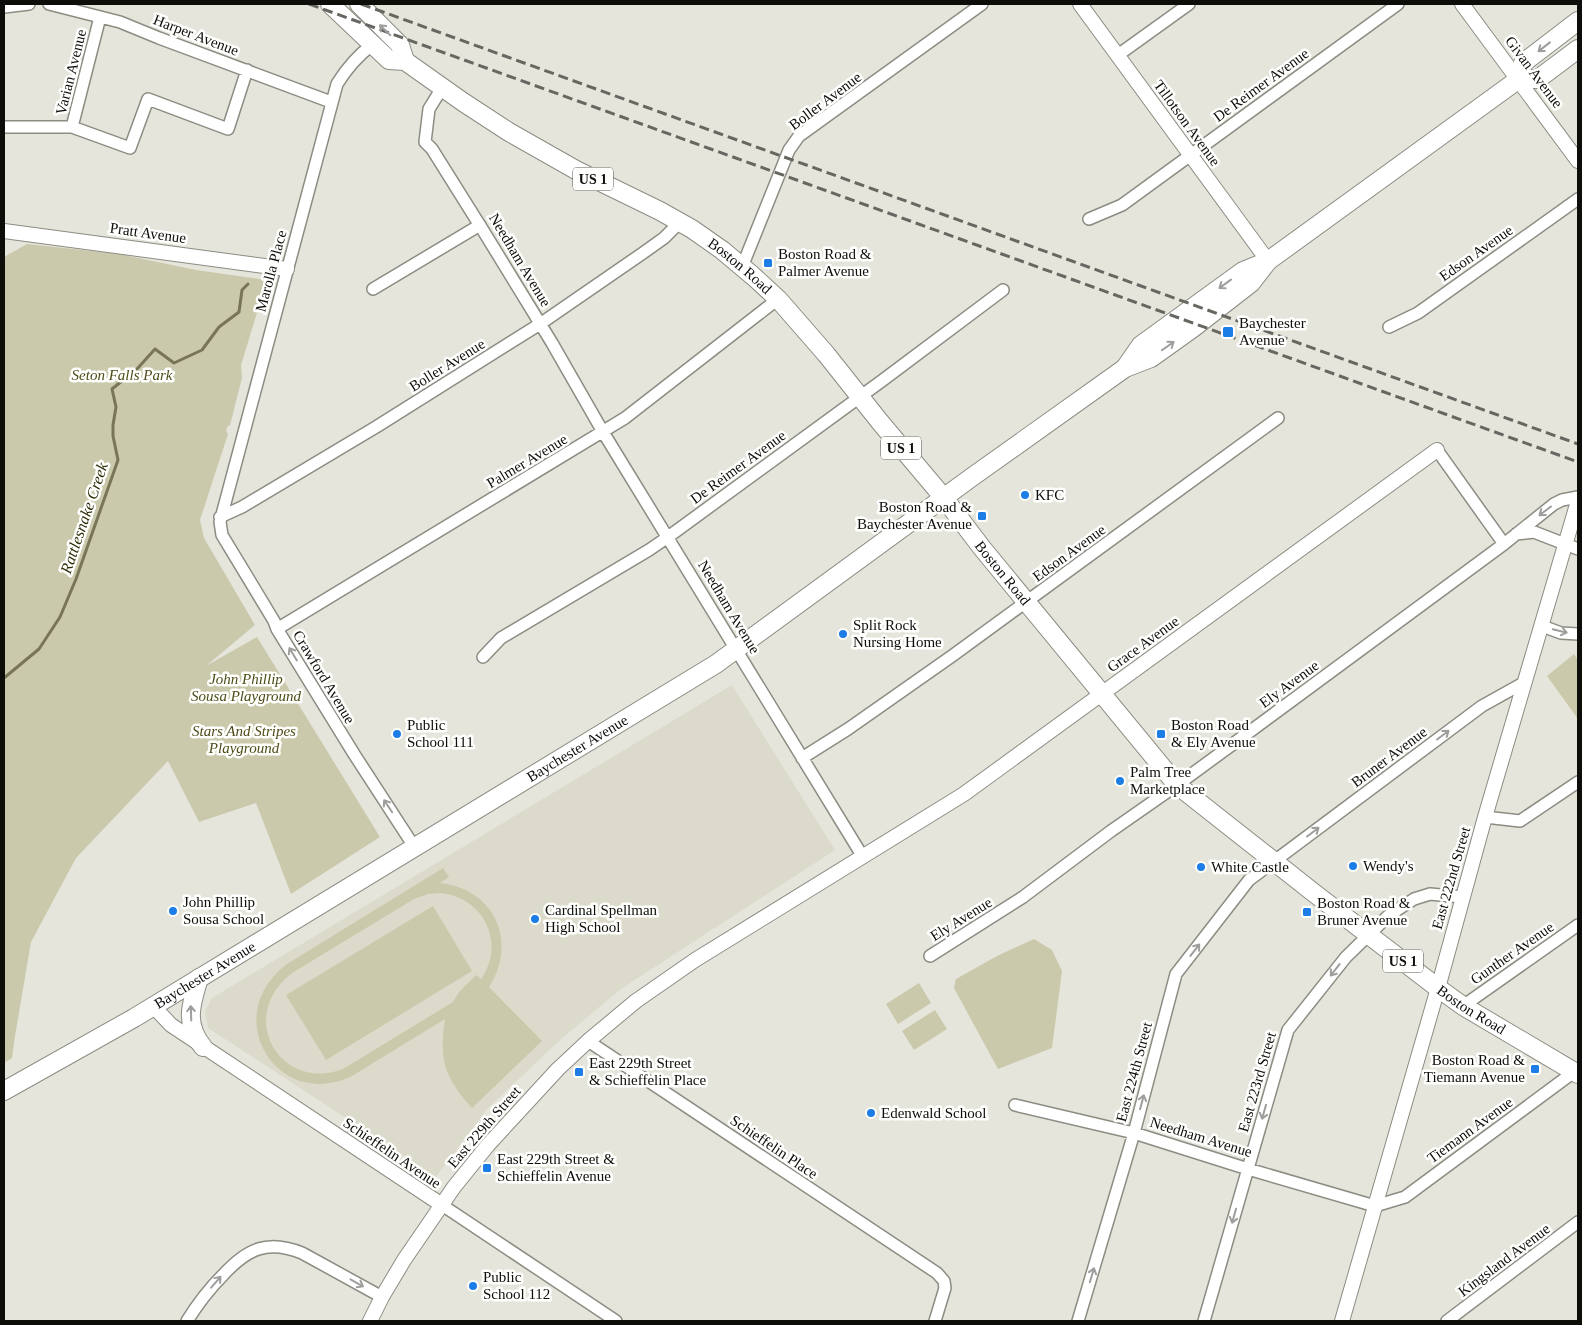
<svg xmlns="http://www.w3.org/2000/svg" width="1582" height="1325" font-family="Georgia,serif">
<rect width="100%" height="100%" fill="#e6e5dc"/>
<path fill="#dcdbcb" d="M732 685 835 850 621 989 560 1040 487 1109 436 1177 208 1028 205 1011 212 998Z"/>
<path fill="#cac9ab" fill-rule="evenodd" d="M27 244 119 254 196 270 267 280 241 365 242 378 230 425 227 427 226 431 228 434 200 520 204 538 255 625 206 666 257 637 380 837 291 894 256 803 199 822 168 761 76 858 31 942 15 1036 12 1058 4 1063V257Z
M1574 654 1578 660V719L1547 676Z
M443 868 449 877 440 883C495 889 518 942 489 987L542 1041 472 1108C444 1077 439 1060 445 1019L352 1076C277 1112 218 1016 287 964ZM441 893C484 898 506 943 481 979L476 975 459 992 453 1002 343 1069C281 1093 235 1017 292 973L414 899 428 894Z
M433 906 472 971 326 1060 286 995Z
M1034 939 1052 950 1062 971 1052 1048 998 1069 954 988 956 979 997 956Z
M919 983 931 1003 898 1024 886 1004Z
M935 1010 947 1029 914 1050 902 1031Z"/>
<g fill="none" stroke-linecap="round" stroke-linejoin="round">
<path stroke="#787657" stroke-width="3" d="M4 678 39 649 60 617 76 579 118 460 113 436V425L116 407 112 389 137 369 155 349 174 363 202 350 219 327 239 312 242 290 248 284"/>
<defs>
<path id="minor" d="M49 4 120 22 159 38 331 102
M4 7 29 4
M372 45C357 56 347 68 337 84L220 522 222 535 274 621 277 629 354 754 415 848
M1118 55 1189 4
M442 88 429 109 425 142 432 149 484 232 552 343 603 432 863 857
M4 127H72L100 17
M72 127 130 148 148 99 228 129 247 70
M1089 219 1122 205 1398 4
M742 267 789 150 799 136 817 123 982 4
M373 289 480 225
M1389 327 1418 313 1578 199
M1437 450 1504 544
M220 517 242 507 376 427 540 324 643 253 664 238 680 222
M1516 534 1534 532 1578 549
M1542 626 1561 633 1578 634
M277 629 625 418 778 299
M483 657 501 638 649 550 668 537 883 380 1003 290
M802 758 848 729 952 656 1278 418
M1485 817 1520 821 1578 782
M930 956 1023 897 1111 831 1177 785 1233 744 1504 544 1554 504 1562 500 1578 497
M1463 1006 1578 925
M588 1041 937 1273 944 1281 945 1288 935 1321
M1015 1105 1134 1133 1248 1169 1375 1206 1405 1197 1578 1069
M442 1205 616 1321
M187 1321C197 1305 209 1289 223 1275 247 1249 267 1239 302 1253L382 1297
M1078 1321 1134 1133 1176 974 1249 880 1482 706 1525 682
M1204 1321 1288 1030 1346 957 1388 916 1414 899 1430 894 1462 897
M1447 1321 1578 1222"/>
<path id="tertiary" d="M1080 4 1268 261
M1462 4 1578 161
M4 231 287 269
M153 1006 171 1025 442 1205
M370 1321 382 1297 404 1260 454 1187 488 1145 558 1069 588 1041 636 1001 695 960 964 794 1437 450
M1342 1321 1438 988 1485 817 1578 501"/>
<g id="primary">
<path id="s1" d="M330 4 389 60 405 61 463 102 509 132 576 170 660 211 692 229 722 250 753 276 778 299 826 354 880 422 944 498 982 548 1177 785 1314 893 1438 988 1463 1006 1578 1074"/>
<path d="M359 4 400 45 405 61"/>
<path d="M1519 79 1523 63 1578 21"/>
<path d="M1125 368 1141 345 1243 271 1268 261 1519 79H1538L1578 49"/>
<path d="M199 978C191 1004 184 1024 203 1047"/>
<path id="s2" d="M4 1091 134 1018 716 664 972 477 1125 368 1151 358 1193 328 1251 283 1268 261"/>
</g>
</defs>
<use href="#minor" stroke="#8c8c83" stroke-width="14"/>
<use href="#tertiary" stroke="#8c8c83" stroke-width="16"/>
<use href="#primary" stroke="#8c8c83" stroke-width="20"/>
<use href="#minor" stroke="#fff" stroke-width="11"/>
<use href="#tertiary" stroke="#fff" stroke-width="14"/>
<use href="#primary" stroke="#fff" stroke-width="18"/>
<path stroke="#676761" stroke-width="3" stroke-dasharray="10 5" stroke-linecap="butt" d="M309 4 1578 462
M361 4 1578 444"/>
</g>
<defs><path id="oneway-shaft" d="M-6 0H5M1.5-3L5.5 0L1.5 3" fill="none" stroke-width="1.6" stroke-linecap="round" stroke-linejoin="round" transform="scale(1.25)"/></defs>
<g stroke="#9e9e9d">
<use href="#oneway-shaft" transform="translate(385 30) rotate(-136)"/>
<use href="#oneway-shaft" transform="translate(1544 47) rotate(142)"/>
<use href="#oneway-shaft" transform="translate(1225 284) rotate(144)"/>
<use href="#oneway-shaft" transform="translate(1168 346) rotate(-35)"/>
<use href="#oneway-shaft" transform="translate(1545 511) rotate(143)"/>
<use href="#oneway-shaft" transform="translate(1560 631) rotate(14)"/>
<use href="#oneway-shaft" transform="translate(293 654) rotate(-121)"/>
<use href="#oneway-shaft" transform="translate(1443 735) rotate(-37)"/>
<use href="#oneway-shaft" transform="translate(388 806) rotate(-124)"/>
<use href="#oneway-shaft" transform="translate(1313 832) rotate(-37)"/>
<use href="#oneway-shaft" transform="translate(1195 950) rotate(-52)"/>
<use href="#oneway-shaft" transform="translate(1335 970) rotate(128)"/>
<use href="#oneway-shaft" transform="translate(191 1013) rotate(-92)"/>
<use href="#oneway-shaft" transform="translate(1142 1102) rotate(-75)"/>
<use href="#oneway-shaft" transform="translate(1264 1112) rotate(106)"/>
<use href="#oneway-shaft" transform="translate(1234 1216) rotate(106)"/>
<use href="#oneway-shaft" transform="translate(1092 1275) rotate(-73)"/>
<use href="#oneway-shaft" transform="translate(216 1282) rotate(-49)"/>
<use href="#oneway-shaft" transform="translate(357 1283) rotate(29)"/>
</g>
<g fill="#1d7de6" stroke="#fffffe" stroke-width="2">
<rect x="763" y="258" width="10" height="10" rx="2.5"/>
<rect x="1222" y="326" width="12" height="12" rx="2.5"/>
<circle cx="1025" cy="495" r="5"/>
<rect x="977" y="511" width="10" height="10" rx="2.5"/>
<circle cx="843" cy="634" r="5"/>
<circle cx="397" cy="734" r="5"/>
<rect x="1156" y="729" width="10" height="10" rx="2.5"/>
<circle cx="1120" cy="781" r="5"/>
<circle cx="1353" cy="866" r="5"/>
<circle cx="1201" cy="867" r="5"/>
<circle cx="173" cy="911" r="5"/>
<rect x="1302" y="907" width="10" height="10" rx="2.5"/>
<circle cx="535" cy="919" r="5"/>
<rect x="1530" y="1064" width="10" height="10" rx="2.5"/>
<rect x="574" y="1067" width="10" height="10" rx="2.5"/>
<circle cx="871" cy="1113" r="5"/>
<rect x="482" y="1163" width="10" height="10" rx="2.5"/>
<circle cx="473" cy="1286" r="5"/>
</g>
<g text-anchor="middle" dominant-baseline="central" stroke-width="5" stroke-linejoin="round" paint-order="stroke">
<g fill="#fffffe" stroke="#565653" stroke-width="1">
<rect x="573" y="167.5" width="40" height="23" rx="4"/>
<rect x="881" y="436.5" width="40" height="23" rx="4"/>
<rect x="1383" y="949.5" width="40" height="23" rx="4"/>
</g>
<g font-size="14" font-weight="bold" fill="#0d0d0a">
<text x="593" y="179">US 1</text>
<text x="901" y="448">US 1</text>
<text x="1403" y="961">US 1</text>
</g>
<g font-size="15" fill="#0d0d0a" stroke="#fffffe">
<text transform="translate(196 35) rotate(21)">Harper Avenue</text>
<text transform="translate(71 72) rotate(-76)">Varian Avenue</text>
<text transform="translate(1534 72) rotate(53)">Givan Avenue</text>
<text transform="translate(1261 85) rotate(-36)">De Reimer Avenue</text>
<text transform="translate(825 101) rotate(-37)">Boller Avenue</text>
<text transform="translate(1187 123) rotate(54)">Tillotson Avenue</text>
<text transform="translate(148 233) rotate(8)">Pratt Avenue</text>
<text transform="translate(1476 253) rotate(-35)">Edson Avenue</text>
<text transform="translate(520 260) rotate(59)">Needham Avenue</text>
<text stroke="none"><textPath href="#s1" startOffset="491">Boston Road</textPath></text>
<text transform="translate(271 271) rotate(-75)">Marolla Place</text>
<text transform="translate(447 365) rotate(-32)">Boller Avenue</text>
<text transform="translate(527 461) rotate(-31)">Palmer Avenue</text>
<text transform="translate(738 467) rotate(-36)">De Reimer Avenue</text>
<text transform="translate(1069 553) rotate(-36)">Edson Avenue</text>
<text stroke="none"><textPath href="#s1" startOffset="896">Boston Road</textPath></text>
<text transform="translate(729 607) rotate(59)">Needham Avenue</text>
<text transform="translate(1143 644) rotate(-36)">Grace Avenue</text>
<text transform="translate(324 677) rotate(59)">Crawford Avenue</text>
<text transform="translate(1289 684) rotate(-36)">Ely Avenue</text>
<text stroke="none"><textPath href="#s2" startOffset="668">Baychester Avenue</textPath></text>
<text transform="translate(1389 757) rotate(-37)">Bruner Avenue</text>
<text transform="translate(1451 878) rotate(-74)">East 222nd Street</text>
<text transform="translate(961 919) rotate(-32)">Ely Avenue</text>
<text transform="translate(1512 953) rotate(-35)">Gunther Avenue</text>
<text stroke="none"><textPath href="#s2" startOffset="232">Baychester Avenue</textPath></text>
<text stroke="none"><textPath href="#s1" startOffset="1541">Boston Road</textPath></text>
<text transform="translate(1134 1072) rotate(-75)">East 224th Street</text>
<text transform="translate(1257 1082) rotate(-74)">East 223rd Street</text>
<text transform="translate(484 1127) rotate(-49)">East 229th Street</text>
<text transform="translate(1470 1130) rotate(-36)">Tiemann Avenue</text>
<text transform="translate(1201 1137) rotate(17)">Needham Avenue</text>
<text transform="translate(774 1147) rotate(34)">Schieffelin Place</text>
<text transform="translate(392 1153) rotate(34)">Schieffelin Avenue</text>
<text transform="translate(1504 1260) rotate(-37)">Kingsland Avenue</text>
</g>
<g font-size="15" fill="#0d0d0a" stroke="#fffffe" text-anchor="start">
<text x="778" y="254">Boston Road &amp;<tspan x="778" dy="17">Palmer Avenue</tspan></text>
<text x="1239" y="323">Baychester<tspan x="1239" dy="17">Avenue</tspan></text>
<text x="1035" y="495">KFC</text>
<text x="972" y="507" text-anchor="end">Boston Road &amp;<tspan x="972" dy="17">Baychester Avenue</tspan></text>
<text x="853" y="625">Split Rock<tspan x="853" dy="17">Nursing Home</tspan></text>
<text x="407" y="725">Public<tspan x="407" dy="17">School 111</tspan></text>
<text x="1171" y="725">Boston Road<tspan x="1171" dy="17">&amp; Ely Avenue</tspan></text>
<text x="1130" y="772">Palm Tree<tspan x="1130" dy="17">Marketplace</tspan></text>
<text x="1363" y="866">Wendy's</text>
<text x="1211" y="867">White Castle</text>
<text x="183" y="902">John Phillip<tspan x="183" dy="17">Sousa School</tspan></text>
<text x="1317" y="903">Boston Road &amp;<tspan x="1317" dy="17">Bruner Avenue</tspan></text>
<text x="545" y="910">Cardinal Spellman<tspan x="545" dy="17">High School</tspan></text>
<text x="1525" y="1060" text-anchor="end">Boston Road &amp;<tspan x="1525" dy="17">Tiemann Avenue</tspan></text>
<text x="589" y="1063">East 229th Street<tspan x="589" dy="17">&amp; Schieffelin Place</tspan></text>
<text x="881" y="1113">Edenwald School</text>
<text x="497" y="1159">East 229th Street &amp;<tspan x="497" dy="17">Schieffelin Avenue</tspan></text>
<text x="483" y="1277">Public<tspan x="483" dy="17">School 112</tspan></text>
</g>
<g font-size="15" font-style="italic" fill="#4f4b17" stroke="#fffffe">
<text x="122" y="375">Seton Falls Park</text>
<text x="246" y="679">John Phillip<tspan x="246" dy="17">Sousa Playground</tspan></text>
<text x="244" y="731">Stars And Stripes<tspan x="244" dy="17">Playground</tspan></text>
</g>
<g font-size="16" font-style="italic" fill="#2e2b06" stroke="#fffffe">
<text transform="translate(84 518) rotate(-71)">Rattlesnake Creek</text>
</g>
</g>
<rect width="1582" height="1325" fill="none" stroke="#0d0d0a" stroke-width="10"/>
</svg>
